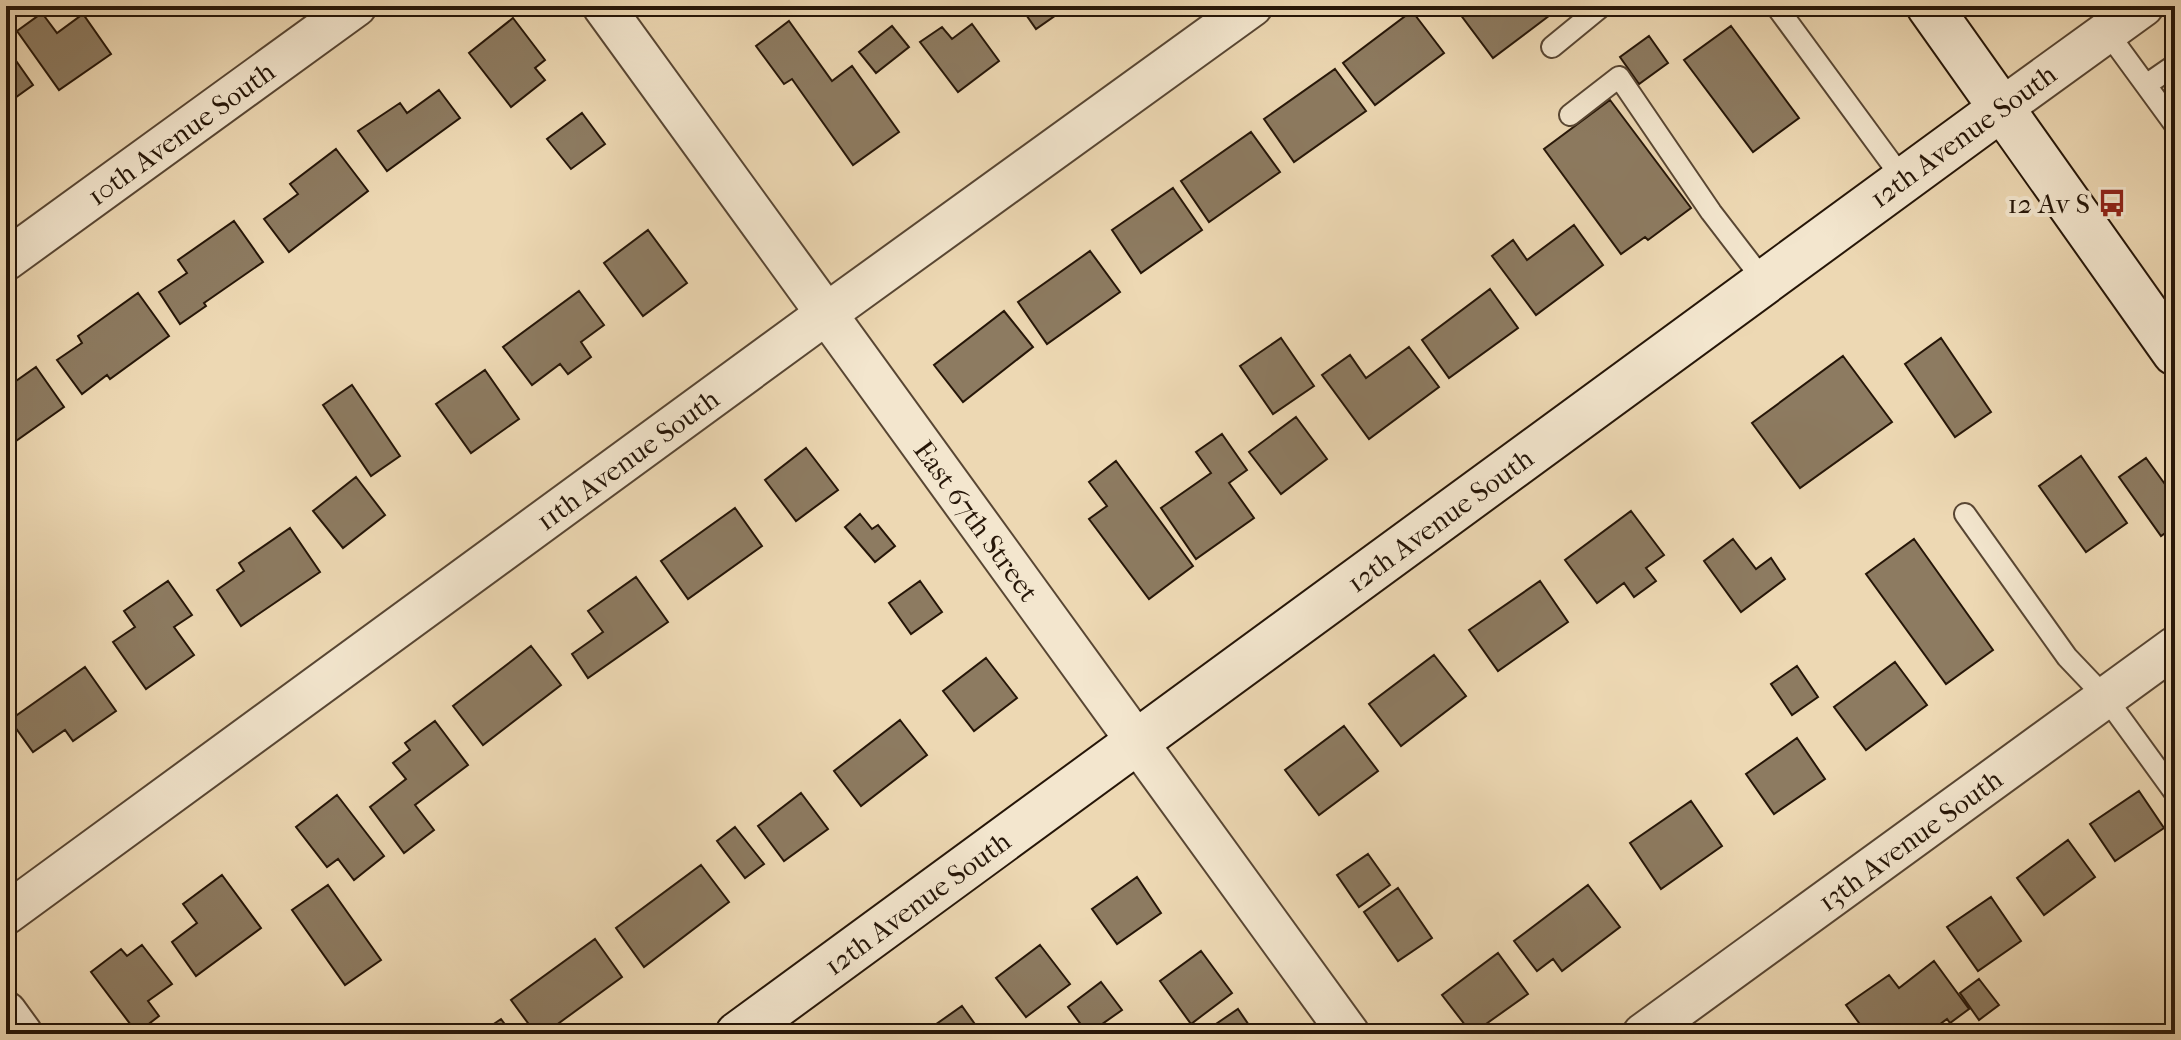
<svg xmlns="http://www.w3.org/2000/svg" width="2181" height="1040" font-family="'IM FELL French Canon',serif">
<rect width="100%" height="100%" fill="#edd8b3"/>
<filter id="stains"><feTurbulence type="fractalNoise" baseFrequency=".0025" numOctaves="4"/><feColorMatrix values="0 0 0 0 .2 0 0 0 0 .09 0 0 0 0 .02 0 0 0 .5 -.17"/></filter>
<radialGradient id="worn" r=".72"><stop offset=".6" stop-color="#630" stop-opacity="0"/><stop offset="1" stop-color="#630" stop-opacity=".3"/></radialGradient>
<path fill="#8d7b61" stroke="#261608" stroke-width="2" d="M1020 6H1069L1036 29Z
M1454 6H1562L1493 58Z
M1412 11 1444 53 1375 105 1343 63Z
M42 13 57 33 83 14 111 54 59 90 17 31Z
M513 18 545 60 535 68 545 80 511 107 469 53Z
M789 21 832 81 852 66 899 132 853 165 792 79 784 84 756 46Z
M972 24 999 61 958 92 920 42 942 27 952 39Z
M892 26 909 47 876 73 859 52Z
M1731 26 1799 118 1753 152 1684 60Z
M1649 36 1668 63 1639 84 1620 57Z
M12 55 33 85 12 100 6 91V59Z
M1335 69 1366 111 1294 162 1264 119Z
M439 90 460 118 387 171 358 131 400 103 407 113Z
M1610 100 1691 208 1648 240 1645 237 1621 254 1544 149Z
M582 113 605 144 571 169 547 139Z
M1251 132 1280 172 1209 222 1181 181Z
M336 149 368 191 289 252 264 219 298 194 290 184Z
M1173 188 1202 230 1141 273 1112 230Z
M234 221 263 262 204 303 206 306 180 324 159 292 187 273 178 260Z
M1574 225 1603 265 1536 315 1492 256 1513 240 1527 260Z
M648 230 687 283 643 316 604 263Z
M1090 251 1120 292 1047 344 1018 302Z
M1490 289 1518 328 1449 378 1422 340Z
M579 291 604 325 581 342 591 357 568 374 560 364 532 385 503 347Z
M138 293 169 336 110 379 107 375 82 394 57 360 82 343 78 336Z
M1004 311 1033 347 963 402 934 365Z
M1281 338 1314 386 1273 414 1240 366Z
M1941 338 1991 412 1955 437 1905 364Z
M1409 347 1439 387 1369 439 1322 375 1350 355 1366 378Z
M1843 356 1892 422 1800 488 1752 423Z
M36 367 64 407 6 448V388Z
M485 370 519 419 471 453 436 404Z
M352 385 400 456 371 476 323 405Z
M1296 417 1327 459 1281 494 1249 452Z
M1222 434 1247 470 1229 483 1254 518 1196 559 1161 508 1211 473 1196 452Z
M806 448 838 490 796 521 765 480Z
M2081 456 2127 523 2086 552 2039 486Z
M2146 458 2175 498V526L2161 536 2119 477Z
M1116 461 1193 566 1149 599 1089 519 1107 506 1089 482Z
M356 477 385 515 343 548 313 511Z
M735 508 762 546 688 599 661 561Z
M1631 511 1664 555 1646 568 1656 581 1634 597 1624 583 1597 603 1565 560Z
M860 514 872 529 878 525 895 546 875 562 845 527Z
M290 528 320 572 241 626 217 590 244 571 239 563Z
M1733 539 1756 569 1771 558 1785 579 1741 612 1704 561Z
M1914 539 1993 650 1946 684 1866 574Z
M636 577 668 622 588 678 572 654 603 632 588 611Z
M168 581 192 615 174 627 194 655 146 689 113 642 135 627 124 611Z
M920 581 942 612 911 634 889 603Z
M1540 581 1568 622 1498 671 1469 630Z
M531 646 561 685 483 745 453 706Z
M1434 655 1466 696 1401 746 1369 704Z
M986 658 1017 698 974 731 943 691Z
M1895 662 1927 705 1866 750 1834 707Z
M1797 666 1818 697 1792 715 1771 684Z
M85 667 116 711 73 741 65 730 33 752 10 720Z
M900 720 927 755 861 806 834 771Z
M435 721 468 765 415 805 434 830 404 853 370 807 406 779 393 763 410 750 405 743Z
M1344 726 1378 771 1319 815 1285 770Z
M1797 738 1825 779 1774 814 1746 774Z
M2139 791 2164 828 2115 861 2090 824Z
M801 793 828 829 784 861 758 826Z
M337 795 384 856 354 880 338 859 327 867 296 827Z
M1691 801 1722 846 1661 889 1630 843Z
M735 827 764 864 745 878 717 841Z
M2068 840 2095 877 2044 915 2017 878Z
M1368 854 1390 885 1359 907 1337 875Z
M701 865 729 902 644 967 616 928Z
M222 875 261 928 196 976 172 942 197 923 183 904Z
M1137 877 1161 913 1117 944 1092 909Z
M328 885 381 960 345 985 292 910Z
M1588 885 1620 927 1562 971 1553 959 1537 971 1514 941Z
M1398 888 1432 938 1398 961 1364 912Z
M1991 897 2021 941 1978 971 1947 927Z
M595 939 622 977 544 1034H536L511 1000Z
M142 945 172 984 148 1001 159 1016 137 1033 91 972 121 949 127 956Z
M1040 945 1070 984 1026 1017 996 978Z
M1201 951 1232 993 1191 1024 1160 981Z
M1498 953 1528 994 1472 1034 1442 995Z
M1934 961 1969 1009 1950 1023 1947 1019 1927 1034H1867L1846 1005 1889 975 1899 988Z
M1979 979 1999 1005 1979 1020 1960 993Z
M1101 982 1122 1010 1088 1034 1068 1007Z
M962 1006 982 1034H922Z
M1238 1009 1255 1034H1209L1207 1030Z
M501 1019 512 1034H479Z"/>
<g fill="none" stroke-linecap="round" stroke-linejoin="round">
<defs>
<path id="lane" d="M1776 6 1903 179
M2107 32 2175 125
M1552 47 1602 6
M2146 85 2175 65
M1570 115 1619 77 1711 212 1764 281
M1965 514 2067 657 2106 698 2175 793"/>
<g id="street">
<path id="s1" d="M603 6 1349 1034"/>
<path d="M2002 108 2143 6"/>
<path id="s2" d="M6 260 356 6"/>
<path id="s3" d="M6 914 826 314 1252 6"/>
<path d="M6 1012 22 1034"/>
<path id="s4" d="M1643 1034 2175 647"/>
</g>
<g id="secondary">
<path d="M1929 6 2175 353"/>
<path id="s5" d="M738 1034 2002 108"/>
</g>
</defs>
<use href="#lane" stroke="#584633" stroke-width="24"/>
<use href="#street" stroke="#584633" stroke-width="44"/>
<use href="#secondary" stroke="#261608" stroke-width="48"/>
<use href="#lane" stroke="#f3e6ce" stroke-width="20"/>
<use href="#street" stroke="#f3e6ce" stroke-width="40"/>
<use href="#secondary" stroke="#f3e6ce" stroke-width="44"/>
</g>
<defs>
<symbol id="bus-bare" viewBox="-9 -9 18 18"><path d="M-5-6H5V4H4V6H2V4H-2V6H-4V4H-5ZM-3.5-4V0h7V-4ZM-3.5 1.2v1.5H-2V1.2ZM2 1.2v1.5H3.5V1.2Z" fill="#8f2418" stroke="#f3e6ce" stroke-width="2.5" paint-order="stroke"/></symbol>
</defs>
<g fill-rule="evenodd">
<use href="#bus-bare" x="2092" y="183" width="40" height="40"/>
</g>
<g text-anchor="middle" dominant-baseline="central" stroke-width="8" stroke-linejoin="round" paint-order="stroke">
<g font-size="28" fill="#261608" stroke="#f3e6ce">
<text stroke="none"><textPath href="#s2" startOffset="216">10th Avenue South</textPath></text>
<text transform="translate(1963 136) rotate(-36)">12th Avenue South</text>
<text stroke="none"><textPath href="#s3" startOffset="770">11th Avenue South</textPath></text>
<text stroke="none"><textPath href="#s5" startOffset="870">12th Avenue South</textPath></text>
<text stroke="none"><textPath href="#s1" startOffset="636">East 67th Street</textPath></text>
<text stroke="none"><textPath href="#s4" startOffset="330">13th Avenue South</textPath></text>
<text stroke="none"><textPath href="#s5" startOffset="222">12th Avenue South</textPath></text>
</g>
<g font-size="28" fill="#261608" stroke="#f3e6ce" text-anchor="end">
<text x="2090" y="203">12 Av S</text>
</g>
</g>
<rect width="2181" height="1040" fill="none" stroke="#edd8b3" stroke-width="32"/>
<rect x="8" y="8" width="2165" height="1024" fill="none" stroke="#261608" stroke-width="4"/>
<rect x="16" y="16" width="2149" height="1008" fill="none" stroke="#261608" stroke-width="2"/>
<rect width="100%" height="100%" filter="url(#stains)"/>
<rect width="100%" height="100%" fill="url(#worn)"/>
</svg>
